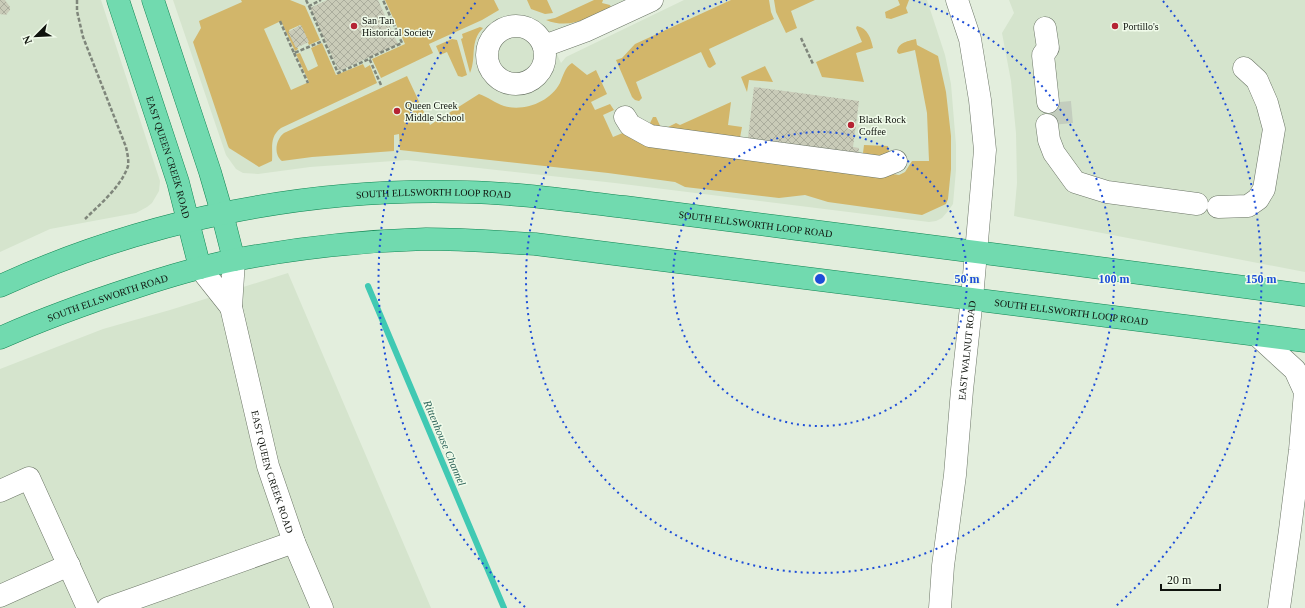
<svg xmlns="http://www.w3.org/2000/svg" width="1305" height="608" font-family="'Times New Roman',serif">
<defs>
<pattern id="building-cross-hatch" width="8" height="8" patternUnits="userSpaceOnUse"><rect width="8" height="8" fill="#c9cbb8"/><path d="M0 0l8 8M0 8l8-8" fill="none" stroke="#abad9d"/></pattern>
</defs>
<rect width="100%" height="100%" fill="#e3eedd"/>
<path fill="#d5e4cd" d="M0 0H101L160 181 159 191 152 203 147 207 136 213 50 229 0 252Z
M173 0H628L549 37 561 63 566 57 684 0H927L945 55 951 84 956 145V170L953 204 948 211 942 218 936 221 929 222 615 183 407 160 310 167 258 174 243 173 236 169 226 155Z
M1009 0H1305V272L1014 216 1017 183 1016 133 1011 81 1002 33 1014 13Z
M288 273 431 608H0V369L103 329 170 310Z"/>
<path fill="#d2b66a" d="M241 0H290L305 6 320 40 309 45 300 25 289 30 298 49 295 51 281 21 264 29 291 90 309 82 296 54 300 53 308 71 318 66 311 48 322 43 336 75 363 64 365 68 370 65 377 83 281 128C269 137 273 148 272 161L259 167 229 148 228 146 193 42 201 28 199 21 242 2Z
M385 0H494L499 10 482 20 429 44 433 53 381 78 372 59 405 44Z
M527 0H547L553 13 545 14 531 9Z
M594 0H603L602 3 610 5 611 8C590 17 570 30 546 20L555 18Z
M731 0H769L771 12 774 19 709 49 716 64 710 68 708 67 701 52 636 82 642 98 639 101 635 100 632 97 616 60 622 58 635 44Z
M774 0H815L791 11 797 28 786 33 776 12Z
M898 0H909L906 8 908 13 891 19 886 18 885 12 900 5Z
M857 26C868 28 871 39 873 48L856 53 864 82 822 77 816 62 862 42 856 28Z
M480 27 483 28C469 42 477 57 470 73L461 39 463 38 462 34Z
M452 39 457 40 467 75 462 77 458 76 447 52 440 55 436 46Z
M916 39 917 45 938 56 946 92 951 136V169L948 199 946 204 922 215 828 202 805 195 779 198 685 187 675 182 608 173 400 150 399 134 394 135V151L312 157 282 161C273 154 276 139 284 133L407 76 430 125 479 94C488 97 495 103 504 106 524 112 550 102 560 83 563 76 565 67 572 63L587 75 596 70 607 94 591 102 595 110 610 104 614 110 603 115 613 137 625 132 899 175 905 172 912 161H929L927 113 915 50 899 54 897 52C898 42 909 41 916 39Z
M765 66 773 82 749 80 747 92 741 77Z
M731 102 728 125 742 127 739 143 656 132 651 128 650 123 653 117H656L662 130 676 123 680 125Z
M864 145 888 146 889 152 884 157 863 153Z"/>
<g fill="none" stroke-linecap="round" stroke-linejoin="round">
<path stroke="#40c9b3" stroke-width="6" d="M368 286 504 608"/>
</g>
<path fill="url(#building-cross-hatch)" d="M0 0H5L10 7V10L6 15 0 14Z
M327 0H378L398 44 339 71 310 8Z
M301 25 309 42 296 48 288 32Z
M754 87 859 101 853 147 859 148 858 158 748 138Z"/>
<g fill="none" stroke-linecap="round" stroke-linejoin="round">
<path stroke="#c3cdbe" stroke-width="22" stroke-dasharray="22 11" stroke-linecap="butt" d="M1060 102 1062 124"/>
<defs>
<g id="minor">
<circle cx="516" cy="55" r="29"/>
<path d="M1045 28 1048 48 1043 55 1048 102"/>
<path d="M544 46 585 31 652 0"/>
<path d="M625 117 630 125 650 136 881 167 896 161"/>
<path d="M1047 125 1049 140 1054 153 1075 182 1107 192 1197 204"/>
<path d="M1218 207 1248 206 1258 199 1264 189 1274 129 1267 103 1257 80 1244 68"/>
<path id="s1" d="M234 260 231 307 268 466 294 542 322 608"/>
<path d="M200 268 231 307"/>
<path d="M1259 337 1295 370 1305 392 1300 450 1290 530 1279 608"/>
<path d="M0 491 29 478 88 608"/>
<path d="M0 596 69 565"/>
<path d="M108 608 294 542"/>
<path id="s2" d="M940 608 943 566 955 475 962 390 972 298 985 150 980 100 970 39 957 0"/>
</g>
<g id="major">
<path id="s3" d="M118 0 178 182 200 268"/>
<path d="M153 0 210 172 222 213 234 260"/>
<path id="s4" d="M0 286C145 220 307 187 466 192 519 193 572 201 625 207 682 214 739 222 797 229 966 250 1136 273 1305 295"/>
<path id="s5" d="M0 338C43 319 87 303 133 288 166 277 200 267 234 260 297 248 362 241 426 239 462 239 498 242 535 244L1305 341"/>
</g>
</defs>
<use href="#minor" stroke="#6b7566" stroke-width="23"/>
<use href="#major" stroke="#118553" stroke-width="23"/>
<path stroke="#7f867b" stroke-width="2.5" stroke-dasharray="4 2" stroke-linecap="butt" d="M77 0V11L83 37 126 147C127 152 129 160 128 166 121 187 100 204 85 219
M306 0 309 6 321 0
M309 6 338 73 369 59
M280 21 294 53 323 41
M801 38 813 64
M294 53 308 83
M381 85 369 58 402 43 383 0"/>
<use href="#minor" stroke="#fff" stroke-width="22"/>
<use href="#major" stroke="#71daaf" stroke-width="22"/>
</g>
<g fill="none" stroke="#1d4ed8" stroke-width="2" stroke-dasharray="2 4">
<circle cx="820" cy="279" r="147"/>
<path d="M913 0A294 294 0 1 1 727 0"/>
<path d="M525 607A441 441 0 0 1 477 1M1163 1A441 441 0 0 1 1115 607"/>
</g>
<g fill="#b52434" stroke="#f0fbea" stroke-width="1.5">
<circle cx="354" cy="26" r="4"/>
<circle cx="1115" cy="26" r="4"/>
<circle cx="397" cy="111" r="4"/>
<circle cx="851" cy="125" r="4"/>
</g>
<g text-anchor="middle" dominant-baseline="central" stroke-width="3" stroke-linejoin="round" paint-order="stroke">
<g font-size="10" fill="#0f130d" stroke="#f0fbea" text-anchor="start">
<text x="362" y="20">San Tan<tspan x="362" dy="12">Historical Society</tspan></text>
<text x="1123" y="26">Portillo's</text>
<text x="405" y="105">Queen Creek<tspan x="405" dy="12">Middle School</tspan></text>
<text x="859" y="119">Black Rock<tspan x="859" dy="12">Coffee</tspan></text>
</g>
<g font-size="10" fill="#0f130d" stroke="#f0fbea">
<text stroke="none"><textPath href="#s3" startOffset="165">EAST QUEEN CREEK ROAD</textPath></text>
<text stroke="none"><textPath href="#s4" startOffset="447">SOUTH ELLSWORTH LOOP ROAD</textPath></text>
<text stroke="none"><textPath href="#s4" startOffset="771">SOUTH ELLSWORTH LOOP ROAD</textPath></text>
<text stroke="none"><textPath href="#s5" startOffset="115">SOUTH ELLSWORTH ROAD</textPath></text>
<text stroke="none"><textPath href="#s5" startOffset="1090">SOUTH ELLSWORTH LOOP ROAD</textPath></text>
<text stroke="none"><textPath href="#s2" startOffset="259">EAST WALNUT ROAD</textPath></text>
<text stroke="none"><textPath href="#s1" startOffset="217">EAST QUEEN CREEK ROAD</textPath></text>
</g>
<g font-size="11" font-style="italic" fill="#2c6258" stroke="#f0fbea">
<text transform="translate(445 443) rotate(67)">Rittenhouse Channel</text>
</g>
</g>
<circle cx="820" cy="279" r="6" fill="#1d4ed8" stroke="#f0fbea" stroke-width="2"/>
<g font-size="12" text-anchor="middle" font-weight="bold" fill="#1d4ed8" stroke="#f0fbea" stroke-width="3" stroke-linejoin="round" paint-order="stroke">
<text x="967" y="283">50 m</text>
<text x="1114" y="283">100 m</text>
<text x="1261" y="283">150 m</text>
</g>
<g transform="translate(36 36) rotate(246)" stroke="#f0fbea" stroke-width="3" paint-order="stroke">
<path d="M0-3L7 15L0 10L-7 15Z" fill="#0f130d"/>
<text y="-6" font-size="11" font-weight="bold" text-anchor="middle" fill="#0f130d">N</text>
</g>
<path d="M1161 584v6h59v-6" fill="none" stroke="#0f130d" stroke-width="2"/>
<text x="1167" y="584" font-size="12" fill="#0f130d" stroke="#f0fbea" stroke-width="3" paint-order="stroke">20 m</text>
</svg>
